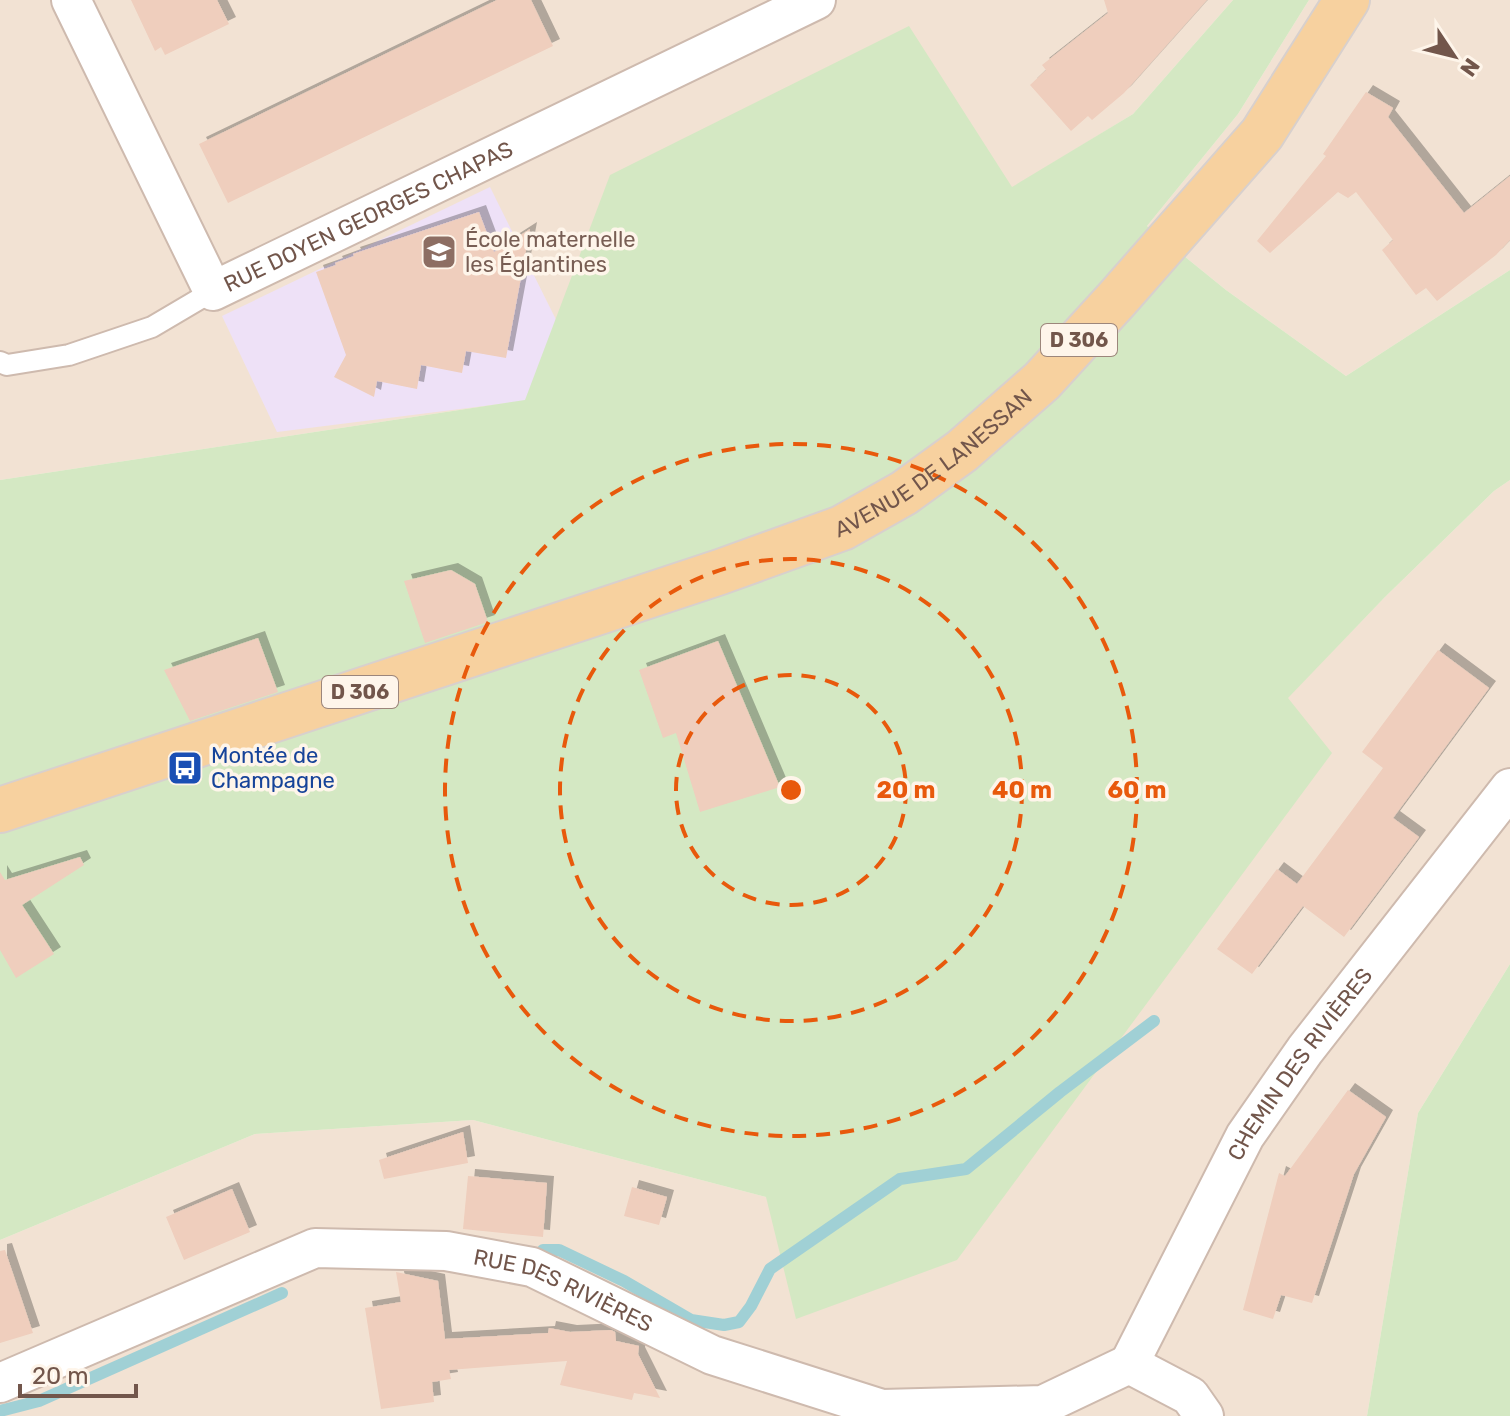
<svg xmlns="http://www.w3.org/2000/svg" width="1510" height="1416" font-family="Rubik,sans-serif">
<defs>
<filter id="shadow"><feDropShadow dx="7" dy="-7" stdDeviation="0" flood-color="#0004"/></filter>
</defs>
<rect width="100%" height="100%" fill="#fbf1e4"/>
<path fill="#f2e2d3" d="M0 0H1233L1133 114 1012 188 525 400 0 480Z
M1309 0H1510V270L1346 376 1226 290 1147 226 1238 114Z
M1510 480V964L1418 1113 1367 1416H0V1240L255 1134 473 1120 766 1197 1287 698 1385 597 1494 491Z"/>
<path fill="#eee1f7" d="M490 187 585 378 547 398 277 432 222 316Z"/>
<path fill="#d4e8c3" d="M1233 0H1309L1238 114 1147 226 1226 290 1346 376 1510 270V480L1494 491 1385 597 1288 698 1332 753 957 1260 796 1319 766 1197 473 1120 255 1134 0 1240V480L525 400 610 175 909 26 1012 187 1133 114Z
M1510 964V1416H1367L1418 1113Z"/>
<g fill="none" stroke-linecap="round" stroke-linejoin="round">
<path stroke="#a0d0d5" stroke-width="12" d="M543 1250H559L624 1281 691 1320 724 1325 739 1322 751 1306 770 1269 900 1179 966 1169 1060 1092 1154 1021
M0 1411 39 1401 282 1293"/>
</g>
<path fill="#efcebd" filter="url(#shadow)" d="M131 0H217L229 24 165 55 161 47 155 51Z
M497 0H531L553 46 228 203 199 144Z
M1104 0H1207L1124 93 1092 120 1088 116 1071 131 1030 85 1046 70 1042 65 1108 13Z
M1366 92 1393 108 1388 117 1464 213 1510 176V240L1496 255 1437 301 1426 288 1416 295 1382 250 1393 240 1356 192 1348 198 1338 192 1270 253 1257 241 1326 156 1323 154Z
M479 212 494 252 530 229 506 358 466 351 462 373 421 365 417 389 377 381 374 397 334 377 346 355 316 272 336 265 335 263 354 256 353 254Z
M451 570 475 584 488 622 425 643 404 581Z
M258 638 278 692 190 721 164 670Z
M718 641 780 787 700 812 676 733 663 738 639 670Z
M1438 650 1489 688 1393 818 1419 837 1344 937 1303 906 1252 974 1217 949 1277 869 1297 884 1364 794 1383 768 1362 752Z
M80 857 84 865 22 905 54 954 16 978 0 950V872L5 880Z
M1348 1090 1386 1117 1354 1174 1312 1303 1281 1295 1273 1319 1243 1310 1279 1173 1285 1176Z
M463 1132 468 1163 384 1179 379 1160Z
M468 1176 547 1183 543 1237 463 1229Z
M632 1187 667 1197 659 1225 624 1216Z
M232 1189 250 1232 184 1260 166 1217Z
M5 1250 33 1333 0 1343V1251Z
M396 1272 438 1281 445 1339 548 1333 549 1328 570 1332 611 1330 615 1332 616 1341 639 1346 638 1354 660 1398 634 1393 632 1400 560 1385 567 1361 449 1370 451 1379 432 1382 434 1402 381 1409 365 1308 401 1302Z"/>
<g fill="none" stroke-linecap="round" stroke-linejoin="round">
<defs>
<path id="lane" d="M0 362 7 365 69 355 152 327 213 291"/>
<g id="street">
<path id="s1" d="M71 0 213 291 816 0"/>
<path id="s2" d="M1129 1364 1245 1136 1305 1050 1510 788"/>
<path d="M1129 1364 1190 1396 1204 1416"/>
<path id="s3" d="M0 1383 315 1248 446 1251 532 1267 712 1355 882 1409 1043 1405 1129 1364"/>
</g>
<g id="primary">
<path id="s4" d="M0 810 720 572 842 528 904 493 962 451 1042 381 1117 299 1262 134 1347 0"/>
</g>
</defs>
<use href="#lane" stroke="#cebaae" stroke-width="24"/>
<use href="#street" stroke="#cebaae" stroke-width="42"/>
<use href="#primary" stroke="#d8d0cd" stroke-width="48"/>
<use href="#lane" stroke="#fff" stroke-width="20"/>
<use href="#street" stroke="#fff" stroke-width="38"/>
<use href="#primary" stroke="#f7d19f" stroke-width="44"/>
</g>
<g fill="none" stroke="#e8590c" stroke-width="4" stroke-dasharray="14 10">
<circle cx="791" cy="790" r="115"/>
<circle cx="791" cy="790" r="231"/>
<circle cx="791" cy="790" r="346"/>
</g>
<defs>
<symbol id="school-square" viewBox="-11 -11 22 22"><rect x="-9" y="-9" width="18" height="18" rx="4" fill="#8d6e63" stroke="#fef5ea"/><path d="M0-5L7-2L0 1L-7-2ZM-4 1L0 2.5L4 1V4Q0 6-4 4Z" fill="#fff"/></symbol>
<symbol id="bus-square" viewBox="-11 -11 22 22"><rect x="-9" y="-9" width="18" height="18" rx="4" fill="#1a4fb4" stroke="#fef5ea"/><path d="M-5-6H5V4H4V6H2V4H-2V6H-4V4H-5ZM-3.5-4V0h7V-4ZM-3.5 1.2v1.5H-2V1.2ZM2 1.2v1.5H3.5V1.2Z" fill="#fff"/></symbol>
</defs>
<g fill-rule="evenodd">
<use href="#school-square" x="419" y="232" width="40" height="40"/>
<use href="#bus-square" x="165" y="748" width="40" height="40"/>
</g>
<g text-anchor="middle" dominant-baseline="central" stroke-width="7" stroke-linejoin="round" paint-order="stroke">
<g fill="#fef5ea" stroke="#9c867b" stroke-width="2">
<rect x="1041" y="324" width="76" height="32" rx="6"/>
<rect x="322" y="676" width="76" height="32" rx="6"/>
</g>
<g font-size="20" font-weight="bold" fill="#72564b">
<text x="1079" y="340">D 306</text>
<text x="360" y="692">D 306</text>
</g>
<g font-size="22" fill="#72564b" stroke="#fef5ea">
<text stroke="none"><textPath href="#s1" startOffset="496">RUE DOYEN GEORGES CHAPAS</textPath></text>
<text stroke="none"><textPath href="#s4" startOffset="1000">AVENUE DE LANESSAN</textPath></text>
<text stroke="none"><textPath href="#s2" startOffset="346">CHEMIN DES RIVIÈRES</textPath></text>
<text stroke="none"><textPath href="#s3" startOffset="598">RUE DES RIVIÈRES</textPath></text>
</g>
<g font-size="22" fill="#785e54" stroke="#fef5ea" text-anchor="start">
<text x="465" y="239">École maternelle<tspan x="465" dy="25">les Églantines</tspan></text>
</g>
<g font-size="22" fill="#164399" stroke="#fef5ea" text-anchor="start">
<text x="211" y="755">Montée de<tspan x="211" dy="25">Champagne</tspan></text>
</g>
</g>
<circle cx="791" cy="790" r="12" fill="#e8590c" stroke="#fef5ea" stroke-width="4"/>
<g font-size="24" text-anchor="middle" font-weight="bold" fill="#e8590c" stroke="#fef5ea" stroke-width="7" stroke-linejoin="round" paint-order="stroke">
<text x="906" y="798">20 m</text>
<text x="1022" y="798">40 m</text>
<text x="1137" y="798">60 m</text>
</g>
<g transform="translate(1454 56) rotate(125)" stroke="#fef5ea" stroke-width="6" paint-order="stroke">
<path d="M0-6L14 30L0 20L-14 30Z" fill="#72564b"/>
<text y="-12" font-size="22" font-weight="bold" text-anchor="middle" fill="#72564b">N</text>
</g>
<path d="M20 1384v12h116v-12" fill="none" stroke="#72564b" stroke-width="4"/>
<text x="32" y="1384" font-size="24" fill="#72564b" stroke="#fef5ea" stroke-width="6" paint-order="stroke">20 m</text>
</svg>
